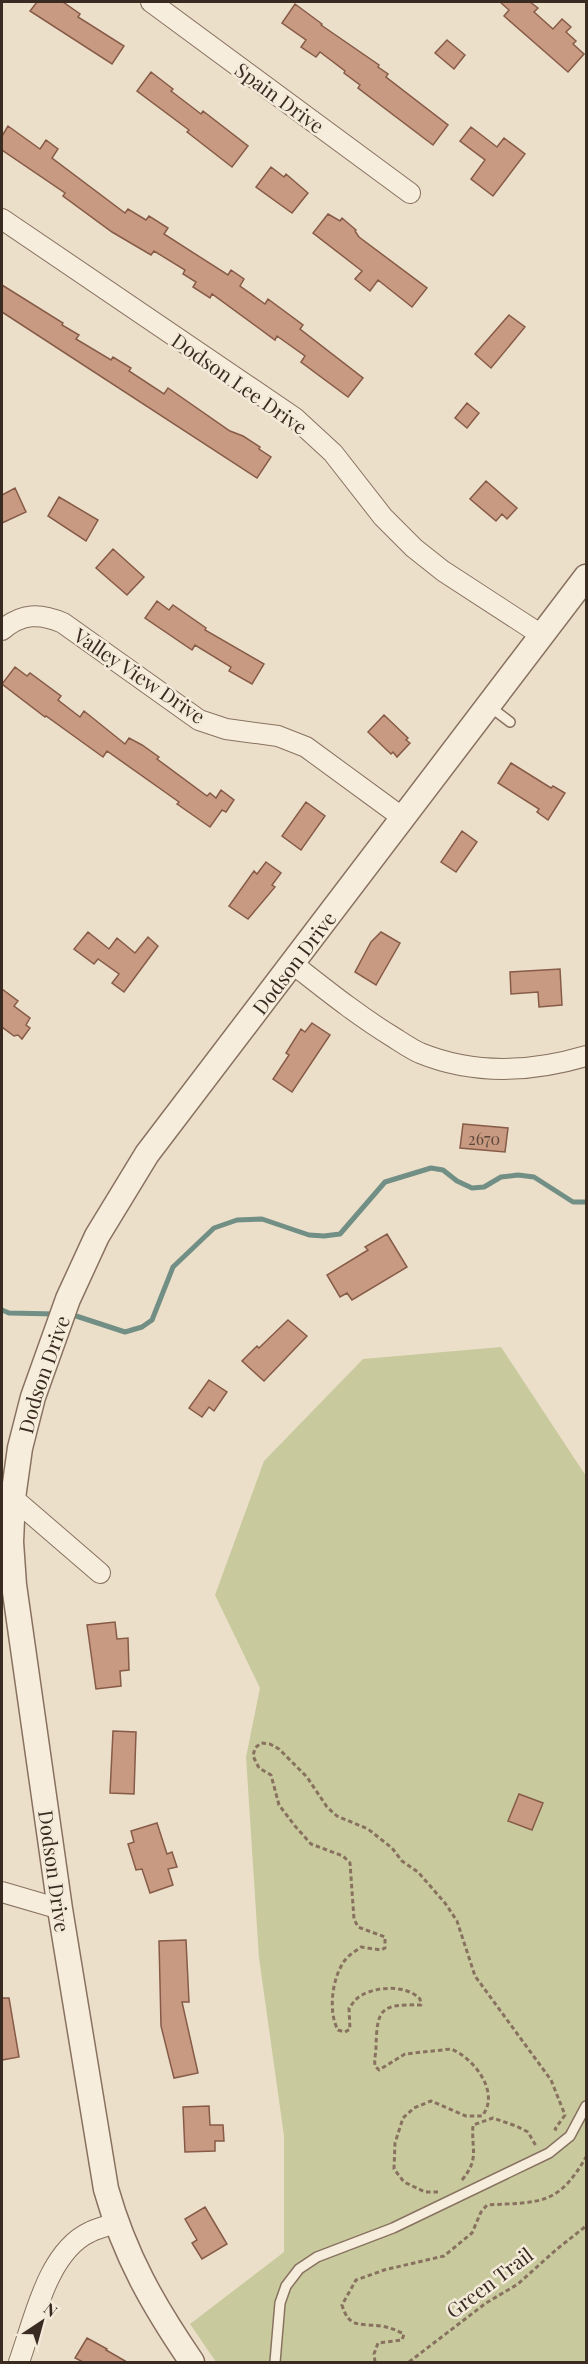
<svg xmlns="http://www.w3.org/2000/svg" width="588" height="2364" font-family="'Playfair Display',serif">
<rect width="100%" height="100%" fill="#ecdfca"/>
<path fill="#c8ca9e" d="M501 1347 586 1476V2362H216L190 2324 284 2252V2136L259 1958 246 1757 260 1688 215 1595 264 1461 363 1359Z"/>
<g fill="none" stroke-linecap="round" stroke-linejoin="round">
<path stroke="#718f85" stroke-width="5" d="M2 1310 9 1313 55 1314
M70 1314 125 1332 142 1327 152 1320 173 1267 214 1228 237 1220 262 1219 309 1235 324 1236 340 1234 385 1182 431 1168 443 1170 457 1181 472 1188 484 1187 501 1177 518 1175 534 1177 573 1202H586"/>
</g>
<path fill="#c89a82" stroke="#865b47" stroke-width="1.5" d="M37 2H63L80 14 78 17 124 46 112 64 30 11Z
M500 2H530L538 8 534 12 553 29 562 19 571 27 566 32 576 41 573 44 584 54 568 72 504 16 509 10Z
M295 4 322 24 321 25 379 65 378 67 388 74 386 77 448 125 433 145 358 88 360 85 344 73 345 71 320 52 316 57 301 47 306 40 282 23Z
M447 40 465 55 454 69 435 53Z
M151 72 173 89 171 91 201 114 203 111 248 146 232 167 187 132 189 130 137 91Z
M8 126 40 149 46 140 58 149 52 158 125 213 128 209 146 220 149 216 168 228 164 234 228 275 231 270 244 279 240 286 265 304 268 299 303 325 300 329 363 378 348 397 301 362 305 356 277 336 275 340 212 294 210 298 193 287 196 282 183 274 185 270 154 251 151 255 112 232 63 196 65 193 2 150V136Z
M471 127 497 147 504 138 525 154 493 196 471 179 485 160 460 141Z
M271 167 284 177 286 174 308 193 292 213 256 187Z
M328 214 340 221 342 218 356 230 355 231 359 237 427 288 412 307 378 280 370 291 355 279 362 271 313 233Z
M2 285 63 323 62 325 79 335 76 339 111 360 113 357 131 368 129 371 164 394 168 388 230 431 243 436 260 447 259 449 271 457 257 478 2 312Z
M509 315 525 327 491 368 475 354Z
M467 403 479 413 467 428 455 418Z
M486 481 517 508 507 519 502 514 496 521 470 499Z
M15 488 26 512 2 523V495Z
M59 497 98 520 86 541 48 516Z
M113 549 144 577 127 595 96 568Z
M157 601 169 610 173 605 206 628 205 630 264 664 252 684 229 671 231 667 195 645 192 650 145 618Z
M15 667 27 676 30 673 61 696 58 700 80 717 84 711 125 744 129 738 142 745 159 757 157 759 207 796 210 793 216 798 221 790 234 800 226 812 222 810 210 827 177 804 179 802 107 751 103 757 46 716 45 717 2 684Z
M384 715 408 738 406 740 410 743 397 757 393 752 391 754 368 732Z
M511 763 551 788 553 786 565 793 548 820 537 812 539 809 498 783Z
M306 802 325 816 301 850 282 836Z
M462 831 477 842 456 872 441 862Z
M266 862 281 873 272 885 275 887 248 919 229 906 254 871 257 874Z
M88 932 109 949 117 938 135 953 148 937 158 946 124 992 112 983 119 974 98 959 94 964 74 949Z
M381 932 400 943 376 985 355 972 371 942Z
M560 969 562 1005 539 1007 538 992 511 994 510 972Z
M2 989 18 1001 14 1006 30 1018 26 1025 30 1028 22 1039 18 1035 14 1036 2 1027Z
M312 1023 330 1035 292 1092 273 1079 289 1055 286 1053 301 1029 305 1032Z
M463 1124 508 1128 505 1152 460 1148Z
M387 1234 407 1267 352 1300 347 1293 340 1297 327 1275 368 1250 365 1247Z
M288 1320 307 1336 264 1381 242 1361 257 1346 259 1348Z
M209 1380 227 1392 214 1411 209 1407 202 1417 189 1408Z
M115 1622 117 1639 128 1638 129 1670 120 1671 121 1686 96 1689 87 1625Z
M113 1731 136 1732 134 1794 110 1793Z
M519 1794 543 1803 532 1830 508 1821Z
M157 1823 167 1854 172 1852 177 1867 168 1869 173 1885 150 1893 142 1869 136 1870 128 1844 134 1842 131 1831Z
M186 1940 189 2002H182L198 2073 174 2078 161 2026 159 1941Z
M2 1998H9L19 2057 2 2060Z
M209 2106 210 2125H223L224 2141H215V2151L185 2152 183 2107Z
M205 2207 227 2244 202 2259 192 2243 197 2240 185 2219Z
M87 2338 107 2349 106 2350 127 2362H83L75 2358Z"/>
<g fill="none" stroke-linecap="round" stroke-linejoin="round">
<defs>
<path id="service" d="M489 706 510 722
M275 2362 280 2303 286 2286 299 2269 317 2257 393 2228 549 2153 570 2136 586 2106"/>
<path id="minor" d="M151 2 410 193
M2 219 295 418 333 453 383 517 414 548 443 571 543 636
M2 630C22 613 40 613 63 623L199 720 226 729 278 736 306 747 403 818
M293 964C325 989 357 1015 393 1037 401 1042 411 1049 420 1053 474 1075 532 1072 586 1056
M13 1498 100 1573
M2 1892 60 1909
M19 2362C34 2321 47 2252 90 2232 98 2228 107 2226 116 2223"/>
<g id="tertiary">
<path id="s1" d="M192 2362C153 2305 125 2256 106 2189L60 1909 14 1585 11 1542 13 1498 20 1448 33 1397 68 1299 97 1236 147 1154 586 577"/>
</g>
</defs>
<use href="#service" stroke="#88725f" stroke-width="12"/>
<use href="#minor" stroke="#88725f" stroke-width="22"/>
<use href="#tertiary" stroke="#88725f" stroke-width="27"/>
<path stroke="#88725f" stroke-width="3" stroke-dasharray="4.5 3" stroke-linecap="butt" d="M462 2180C480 2158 471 2150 473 2125L493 2118 516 2126 528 2132 536 2146
M438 2192H425L404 2182 394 2169 395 2143 403 2118 414 2108 431 2101 466 2116H482C501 2093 474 2058 451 2049L405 2054 379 2070 375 2066C374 2059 376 2053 376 2047 377 2008 381 2004 421 2005L420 1999C407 1985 378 1986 362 1995 356 1998 353 2003 349 2008L350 2029 345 2032 338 2030C328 2012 332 1980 343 1963 347 1956 354 1952 361 1947L381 1950 385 1948V1937L358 1927 354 1919 350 1863 343 1856 311 1844 295 1826 279 1805 271 1775 259 1768 253 1756 255 1748 261 1743 270 1744 279 1749 307 1777 327 1807 337 1816 368 1829 392 1848 402 1861 418 1872 445 1903 457 1921 475 1976 551 2080 565 2115 555 2129 558 2130
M375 2362 374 2354 378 2343 402 2340 404 2334C396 2330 389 2327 381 2326 360 2323 349 2329 342 2305L356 2280 384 2270 444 2256 472 2233 481 2212 487 2205C540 2202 558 2206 586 2157
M409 2362 486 2303 518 2284 557 2249 586 2226"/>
<use href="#service" stroke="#f7eddd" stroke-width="9"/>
<use href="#minor" stroke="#f7eddd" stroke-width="20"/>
<use href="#tertiary" stroke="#f7eddd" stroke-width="24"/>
</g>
<g text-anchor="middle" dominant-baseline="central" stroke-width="5" stroke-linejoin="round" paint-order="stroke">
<g font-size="16" fill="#5d473a">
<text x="484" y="1138">2670</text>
</g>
<g font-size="20" fill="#392b22" stroke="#f4ead9">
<text transform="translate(280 97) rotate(36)">Spain Drive</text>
<text transform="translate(240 383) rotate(35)">Dodson Lee Drive</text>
<text transform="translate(140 675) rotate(34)">Valley View Drive</text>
<text stroke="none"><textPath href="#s1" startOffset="1506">Dodson Drive</textPath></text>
<text stroke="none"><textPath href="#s1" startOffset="1020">Dodson Drive</textPath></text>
<text transform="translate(55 1871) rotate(82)">Dodson Drive</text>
<text transform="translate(489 2282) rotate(-37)">Green Trail</text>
</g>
</g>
<rect width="588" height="2364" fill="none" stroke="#392b22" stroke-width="6"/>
<g transform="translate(42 2322) rotate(36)" stroke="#f4ead9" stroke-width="4.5" paint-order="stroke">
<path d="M0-4.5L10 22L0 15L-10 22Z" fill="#392b22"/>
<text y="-9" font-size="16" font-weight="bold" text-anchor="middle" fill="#392b22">N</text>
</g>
</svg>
